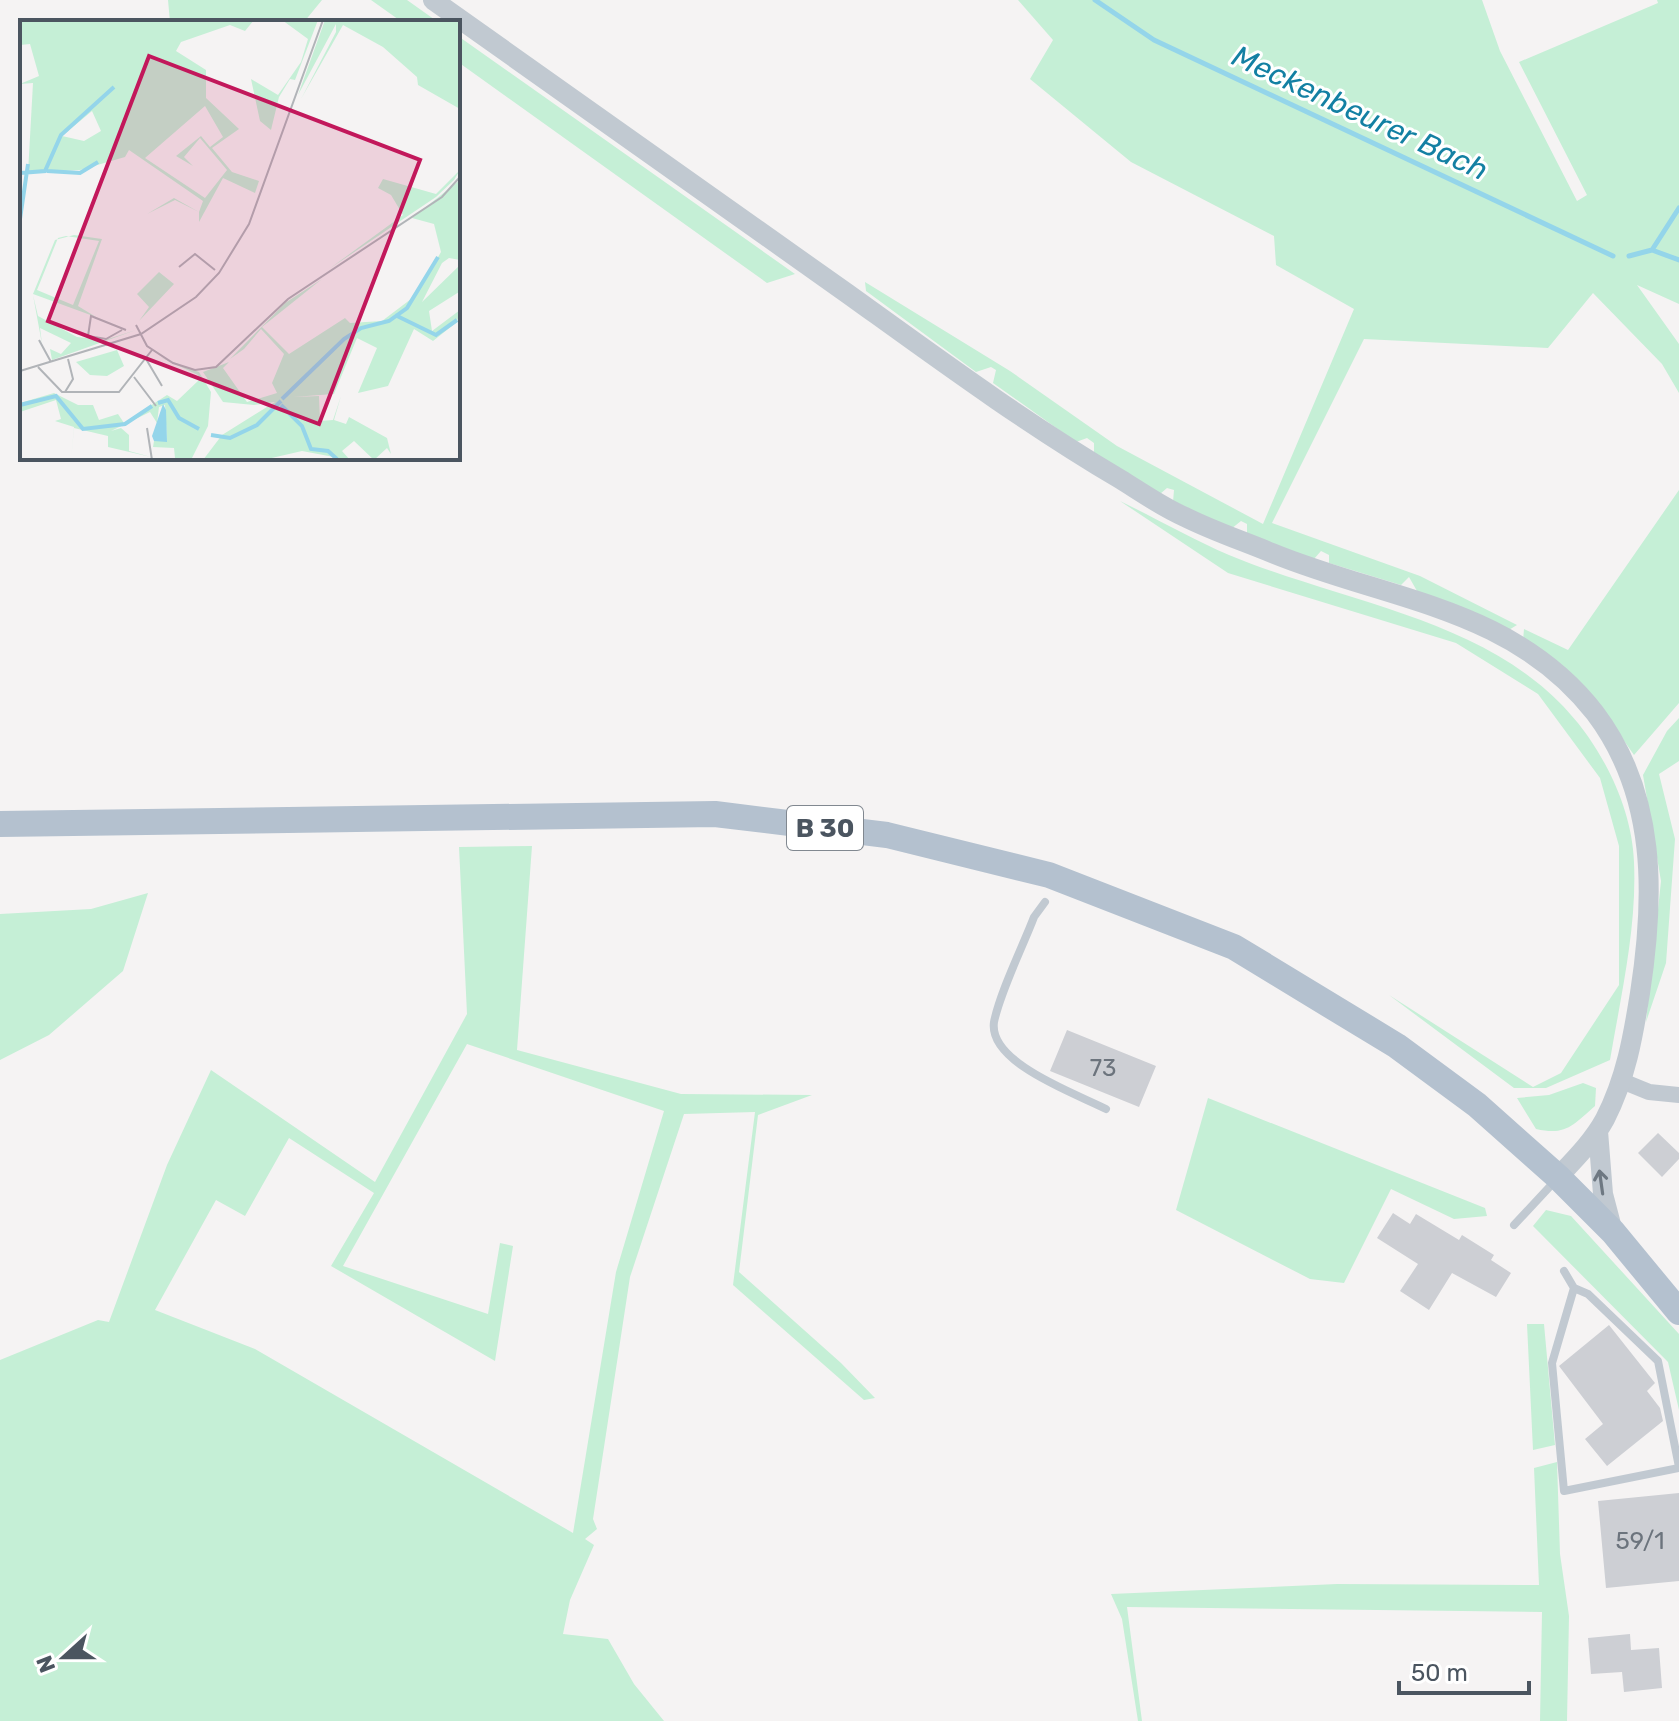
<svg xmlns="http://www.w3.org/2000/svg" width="1679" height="1721" font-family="Rubik,sans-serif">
<rect width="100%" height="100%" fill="#f5f3f3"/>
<path fill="#c5efd6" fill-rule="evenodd" d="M168 0H322L304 22H170Z
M371 0H407L438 22H402Z
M1018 0H1482L1500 51 1577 201 1587 195 1519 62 1658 3 1657 0H1679V304L1637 285 1679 344V393L1662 364 1593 293 1548 348 1364 339 1272 523 1420 576 1517 625 1507 631 1417 591 1409 577 1401 585 1329 563V555L1321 551 1314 559 1247 536V524L1241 521 1231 529 1173 502 1174 490 1167 488 1160 494 1094 454V443L1087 438 1076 442 993 383 996 370 991 367 976 372 866 291 865 282 1010 371 1117 446 1263 524 1354 309 1276 265 1274 236 1131 162 1030 79 1053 40Z
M458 36 795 274 767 283 458 62Z
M1679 490V703L1634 755 1601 708 1523 641 1524 629 1568 650Z
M1120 501C1157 519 1192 539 1229 555 1364 611 1529 622 1605 764 1621 793 1633 829 1634 862 1637 928 1621 995 1610 1060L1546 1088H1514L1389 995 1533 1087 1561 1073 1619 985V846L1600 778 1538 694 1456 643 1228 573Z
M1679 718V761L1659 774 1675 839 1666 963 1646 1022 1661 881 1643 775 1667 731Z
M532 846 517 1050 681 1094 812 1095 758 1115 739 1272 841 1363 875 1398 864 1400 733 1285 755 1112 684 1114 630 1277 593 1519 597 1529 585 1539 594 1545 570 1600 563 1634 608 1639 634 1684 664 1721H0V1360L98 1320 109 1322 167 1165 211 1070 375 1182 467 1014 459 847ZM467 1044 664 1111 616 1272 573 1533 255 1349 155 1310 216 1200 245 1216 289 1138 374 1193 331 1266 495 1361 513 1246 500 1243 488 1314 343 1266Z
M148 893 123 971 49 1035 0 1060V914L91 909Z
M1583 1083 1596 1088 1595 1106C1573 1125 1566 1136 1536 1129L1517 1098 1549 1095Z
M1208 1098 1485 1208 1487 1216 1454 1219 1391 1189 1344 1283 1310 1279 1176 1210Z
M1546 1210 1571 1216 1679 1334V1410L1668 1362 1533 1226Z
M1527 1324H1544L1555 1445 1533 1450Z
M1557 1462 1560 1554 1569 1616 1567 1721H1540L1542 1612 1127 1607 1142 1721H1138L1122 1619 1111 1594 1337 1584 1539 1585 1534 1468Z"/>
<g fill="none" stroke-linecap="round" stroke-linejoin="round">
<path stroke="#94d5ea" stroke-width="5" d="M1095 0 1154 40 1613 256
M1652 250 1679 208
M1629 256 1652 250 1679 260"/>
</g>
<path fill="#cdcfd4" d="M1067 1030 1156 1066 1139 1107 1050 1071Z
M1658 1133 1679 1153V1159L1662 1177 1638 1153Z
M1393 1213 1410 1224 1416 1214 1459 1240 1462 1235 1494 1255 1491 1260 1511 1273 1496 1297 1452 1273 1429 1310 1400 1291 1418 1264 1377 1238Z
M1609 1325 1655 1383 1647 1391 1660 1408 1663 1421 1607 1466 1585 1439 1603 1424 1559 1366Z
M1679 1493V1581L1606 1588 1598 1501Z
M1630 1634 1631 1650 1659 1648 1662 1688 1624 1692 1622 1672 1591 1674 1588 1638Z"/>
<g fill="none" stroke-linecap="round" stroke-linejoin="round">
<path stroke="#c1c9d1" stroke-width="8" d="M1045 902 1034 917C1023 946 1000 992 994 1022 988 1063 1077 1094 1106 1109
M1514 1225 1555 1181
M1564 1271 1574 1288 1588 1294 1658 1361 1679 1467
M1574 1288 1552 1363 1564 1491 1679 1468"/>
<path stroke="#c1c9d1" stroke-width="16" d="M1622 1081 1649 1092 1679 1095"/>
<path stroke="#c1c9d1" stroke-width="20" d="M433 0C571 98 709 196 848 294 937 358 1025 423 1120 479 1141 492 1162 507 1185 517 1213 531 1243 541 1272 553 1386 600 1513 607 1595 713 1657 795 1655 896 1640 993 1633 1037 1626 1078 1605 1119 1593 1141 1575 1159 1558 1177
M1598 1131 1603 1194 1613 1232"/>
<path stroke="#b4c1cf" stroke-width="26" d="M0 824 715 814 887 835 1049 875 1234 947 1397 1046 1477 1105 1558 1177 1613 1232 1679 1312"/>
</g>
<defs><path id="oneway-shaft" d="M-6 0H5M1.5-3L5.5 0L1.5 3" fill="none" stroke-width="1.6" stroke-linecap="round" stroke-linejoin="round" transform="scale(2)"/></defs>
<use stroke="#6e7882" href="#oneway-shaft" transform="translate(1601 1182) rotate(-98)"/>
<g text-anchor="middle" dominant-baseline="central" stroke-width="6" stroke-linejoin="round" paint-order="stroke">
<g font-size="24" fill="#6c747d">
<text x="1103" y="1068">73</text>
<text x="1640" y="1541">59/1</text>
</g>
<rect fill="#fff" stroke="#818890" stroke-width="2" x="787" y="806" width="76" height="44" rx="6"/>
<g font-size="26" font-weight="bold" fill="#4b5560">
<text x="825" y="828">B 30</text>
</g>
<g font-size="30" font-style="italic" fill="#1380a3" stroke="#fff">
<text transform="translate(1360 113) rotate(25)">Meckenbeurer Bach</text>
</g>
</g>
<g transform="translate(20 20)">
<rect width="440" height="440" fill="#f5f3f3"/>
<path d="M0 0H234L225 11 210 5 161 22 156 31 186 50V78L219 109 192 128 212 152 239 161 235 173 203 158 179 202V192L155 180 127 194 154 178 179 192 183 181 109 130 105 137 60 150 8 153 13 63 0 64 19 56 10 24 0 25ZM185 86 203 117 190 127 181 116 156 136 173 146 164 137 180 118 207 150 185 178 125 138ZM72 91 81 111 64 121 42 116ZM262 0H298L275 60 270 59 259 77 251 110 240 101 231 59 258 75 281 42 288 19ZM305 0H440V89L398 65 397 57 363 27 323 5 281 79 316 12V4L278 75ZM440 150 434 160 416 177 309 249 383 195 371 175 358 168 363 159 416 174ZM440 160V240L429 238 422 243 402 282 440 245 439 272 409 291 412 311 440 290 437 302 413 321 394 309 368 366 338 373 357 328 337 318 314 374 273 377 299 376 300 401 313 400 321 376 314 400 326 404 329 397 367 418 371 434 367 428 354 440 334 421 322 431 330 440 282 431 243 440H183L202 415 255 382 234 385 203 382 183 352 209 342 203 348 227 382 257 373 252 363 264 334 241 309 224 329 210 339 265 283 302 259 242 307 269 334 325 298 330 303 362 301 395 276 421 232 414 204 392 198ZM54 215 82 219 58 286 76 297 13 274 35 220ZM46 216 79 221 53 285 17 270 38 218ZM139 252 154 264 119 301 129 287 117 274ZM13 275 18 296 57 317 85 320 116 310 32 340 30 329 41 334 51 323 20 308 22 324ZM97 330 104 346 87 356 70 355 56 342ZM140 337 179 352 191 372 188 406 171 440 155 438 154 428 133 427 134 421H147L145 385 139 387 137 403 130 392 91 411 101 408 109 415V431L131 437 88 427V440V416L54 408 51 440 54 407 35 401 41 399 36 380 0 392V383L34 373 58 385H73L79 400 98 394 104 403 147 375 157 381 179 360 178 355Z" fill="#c5efd6" fill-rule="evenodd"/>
<path d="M143 384 146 390 147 422 134 421 132 416Z" fill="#94d5ea"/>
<path fill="none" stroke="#94d5ea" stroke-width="4" d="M27 151 60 153 78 142M0 153 25 151 41 115 94 67M0 199 8 144M375 295 416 315 437 300M262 379 324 319 341 308 369 301 387 288 418 237M138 383 148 380 159 398 179 409M0 385 36 376 63 409 105 404 132 386M261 385 282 406 291 429 308 431 318 440M191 415 210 418 237 405 261 381"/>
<path fill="none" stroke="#b1b4b8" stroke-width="2" d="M159 247 175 234 195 250M116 305 127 326 153 343 175 350 196 347 268 279 422 177 440 157M102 310 86 319 68 316 71 296 106 310M19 320 31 342M126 339 142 366M18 347 42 372H99L132 330M0 351 121 314 176 277 199 253 229 204 303 0M114 357 136 386M45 372 53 359 48 339M127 408 132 440"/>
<path fill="#c2185b" fill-opacity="0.15" stroke="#c2185b" stroke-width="4" d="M129 36 400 140 299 404 28 301Z"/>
<rect width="440" height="440" fill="none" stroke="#4b5560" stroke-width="4"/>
</g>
<g transform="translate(64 1657) rotate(249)" stroke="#ffffff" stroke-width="6" paint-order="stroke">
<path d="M0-6L14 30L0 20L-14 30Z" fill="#4b5560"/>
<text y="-12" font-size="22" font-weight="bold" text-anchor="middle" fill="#4b5560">N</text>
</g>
<path d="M1399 1681v12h130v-12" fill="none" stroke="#4b5560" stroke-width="4"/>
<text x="1411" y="1681" font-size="24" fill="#4b5560" stroke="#ffffff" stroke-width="6" paint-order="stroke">50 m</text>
</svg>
